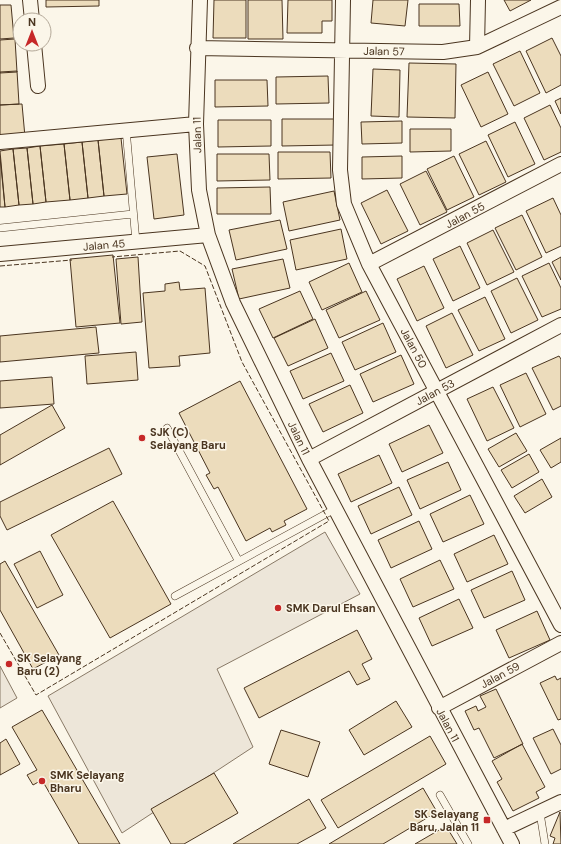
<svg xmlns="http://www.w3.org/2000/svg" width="561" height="844" font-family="'DM Sans',sans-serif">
<rect width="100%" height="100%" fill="#fbf6e9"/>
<path fill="#ede6d9" stroke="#887966" d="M325 532 360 594 217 669 253 747 122 833 48 696Z
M0 666 17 698 0 708Z"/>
<path fill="#ecdcbc" stroke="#4a3520" d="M46 0H99V6L46 7Z
M214 0H246V38H213Z
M248 0H282L283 39H248Z
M288 0H332V21H322V33H287Z
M373 0H408L405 26 371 23Z
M504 0H531L510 11Z
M419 4H459L460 26H419Z
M0 5H11L14 38 0 39Z
M552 38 561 56V85L546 93 526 51Z
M15 39 17 72 0 73V40Z
M520 51 540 93 514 106 493 64Z
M409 63 456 64 455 118 407 117Z
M373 69 400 70 399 117 371 116Z
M17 71 19 104 0 105V72Z
M488 72 508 114 481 127 461 85Z
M328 76 329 103 276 104V77Z
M215 80H267L268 106 215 107Z
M561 98V114L555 101Z
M22 104 25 137 0 139V105Z
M550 105 561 128V152L544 160 524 118Z
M282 119H335L336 145 282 146Z
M218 120H271V146L218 147Z
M402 121V143L362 144 361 122Z
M515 122 535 164 508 177 488 135Z
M410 129H451V151L410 152Z
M121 138 127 194 104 196 98 140Z
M98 140 104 196 88 198 82 142Z
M486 141 506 182 479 195 459 154Z
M82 142 88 198 70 200 64 144Z
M64 144 70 200 46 202 40 146Z
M40 146 46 202 33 204 27 148Z
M27 148 33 204 19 205 13 149Z
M13 149 19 205 5 207 0 151Z
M278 152H330L331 178 278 179Z
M177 154 184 215 154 219 147 157Z
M217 154H269L270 180 217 181Z
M402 156V178L362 179V157Z
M454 156 474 197 447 210 427 169Z
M0 157 5 207H0Z
M426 171 447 212 420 225 400 184Z
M270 187 271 214H217V188Z
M387 190 408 231 381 244 361 203Z
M334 191 340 220 289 231 283 202Z
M553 198 561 215V246L546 253 526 211Z
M522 215 542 257 516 270 495 228Z
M280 220 287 249 236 260 229 230Z
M341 229 347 259 296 270 290 240Z
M493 230 514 272 487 285 467 243Z
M460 246 480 288 453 301 433 259Z
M113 255 120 323 76 327 70 259Z
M138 257 142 322 121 324 116 259Z
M561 257V280L552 262Z
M283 259 290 288 239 299 232 269Z
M349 263 362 292 322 310 309 282Z
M549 263 561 288V309L542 317 522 276Z
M424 266 444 308 417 321 397 279Z
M517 278 538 320 511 333 491 291Z
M179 282 180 290 205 288 210 353 179 356 180 366 149 368 143 293 165 291V284Z
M300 291 313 319 273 338 259 309Z
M366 291 380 320 339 338 326 310Z
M485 297 505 339 479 351 458 310Z
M452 313 473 355 446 368 426 326Z
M315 319 328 348 288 366 274 338Z
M383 323 396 352 355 370 342 342Z
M96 327 99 353 0 362V336Z
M136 352 138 380 87 384 85 356Z
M331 353 344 381 303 399 290 371Z
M401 355 414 384 373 402 360 374Z
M559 356 561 359V406L553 410 532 368Z
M526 373 546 414 520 427 500 385Z
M52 377 54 404 0 408V381Z
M240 381 307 509 284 521 286 525 272 532 270 528 246 541 218 487 214 489 206 475 210 473 179 413Z
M350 385 363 413 323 432 309 404Z
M493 387 514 428 487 441 467 399Z
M52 405 65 428 0 465V435Z
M429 425 443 453 402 472 389 444Z
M516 433 527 451 499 467 488 449Z
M561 438V462L551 468 540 450Z
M109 448 122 474 7 530 0 516V502Z
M529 454 539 472 512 488 501 470Z
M379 455 392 483 351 502 338 474Z
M448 462 461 490 420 509 407 480Z
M542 479 552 497 525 513 514 496Z
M399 487 412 515 371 534 358 506Z
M470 495 484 524 443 542 430 514Z
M113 501 171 604 110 638 51 535Z
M419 521 432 549 391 568 378 540Z
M494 535 508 564 467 582 454 554Z
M40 551 63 595 37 608 14 564Z
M440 560 454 589 413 607 400 579Z
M5 561 59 655 33 669 0 610V564Z
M512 571 525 600 484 618 471 590Z
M459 599 473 628 432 646 419 618Z
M537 611 550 640 509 658 496 630Z
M357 630 372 659 362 664 370 679 357 685 349 671 259 718 244 688Z
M555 676 557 680 561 678V719L558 720 540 683Z
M496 689 523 744 494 758 479 728 474 730 465 711 476 706 478 711 486 707 480 696Z
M396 701 412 727 364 755 349 730Z
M42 710 120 844H79L42 780 33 785 27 775 37 770 12 727Z
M553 729 561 745V769L551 774 533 738Z
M281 730 320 742 308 777 269 764Z
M430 736 446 764 338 828 321 800Z
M6 739 20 764 0 775V743Z
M522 744 545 787 536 792 539 798 513 811 497 782 502 779 492 761Z
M214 773 238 813 184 844H171L151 809Z
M423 788 437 812 383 844H329Z
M309 799 326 828 297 844H233Z
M560 812 561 844H553L555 838 550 836Z
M446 826 457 844H415Z"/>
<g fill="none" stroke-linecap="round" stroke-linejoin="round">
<defs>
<path id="service" d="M126 129 136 242
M0 228 133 214
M167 428 238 560
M175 596 335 509
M440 795 468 844
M540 813 545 844"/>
<path id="minor" d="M30 0 32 20
M200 0 196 124 199 190 208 235 233 303 309 459 512 844
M343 0 340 170 344 204 369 264 561 625
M34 44 38 86
M477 47 478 0
M197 48 443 52 477 47 561 7
M0 142 196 124
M0 254 208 235
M369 264 561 164
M309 459 561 325
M439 708 561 643
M504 829 561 802"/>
</defs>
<use href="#service" stroke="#4a3520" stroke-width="8"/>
<use href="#minor" stroke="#4a3520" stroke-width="16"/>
<use href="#service" stroke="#fbf6e9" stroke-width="7"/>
<use href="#minor" stroke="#fbf6e9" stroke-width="14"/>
<path stroke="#4a3520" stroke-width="1" stroke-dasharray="5 2" stroke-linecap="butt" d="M0 266 72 260
M0 633 36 695 329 521 242 362 205 266 180 251 112 257"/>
</g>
<g fill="#c62828" stroke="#fbf6e9" stroke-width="1.5">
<circle cx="142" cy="438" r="4"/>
<circle cx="278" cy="608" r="4"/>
<circle cx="9" cy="664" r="4"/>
<circle cx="42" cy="781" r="4"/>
<rect x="483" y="816" width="8" height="8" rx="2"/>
</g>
<g text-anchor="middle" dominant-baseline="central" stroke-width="3" stroke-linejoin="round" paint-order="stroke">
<g font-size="11" fill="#4a3520" stroke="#fbf6e9">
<text transform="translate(384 51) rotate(1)">Jalan 57</text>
<text transform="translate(197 135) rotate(-91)">Jalan 11</text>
<text transform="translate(465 215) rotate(-28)">Jalan 55</text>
<text transform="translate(104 245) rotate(-5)">Jalan 45</text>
<text transform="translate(414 348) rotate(62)">Jalan 50</text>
<text transform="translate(435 392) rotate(-28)">Jalan 53</text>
<text transform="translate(299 438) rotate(64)">Jalan 11</text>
<text transform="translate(500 675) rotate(-28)">Jalan 59</text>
<text transform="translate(448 725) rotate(62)">Jalan 11</text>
</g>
<g font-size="11" font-weight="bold" fill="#4a3520" stroke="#fbf6e9" text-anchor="start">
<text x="150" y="432">SJK (C)<tspan x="150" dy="13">Selayang Baru</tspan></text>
<text x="286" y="608">SMK Darul Ehsan</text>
<text x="17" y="658">SK Selayang<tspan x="17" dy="13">Baru (2)</tspan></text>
<text x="50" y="775">SMK Selayang<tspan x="50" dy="13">Bharu</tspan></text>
<text x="479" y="814" text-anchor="end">SK Selayang<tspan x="479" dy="13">Baru, Jalan 11</tspan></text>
</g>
</g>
<g transform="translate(32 32)"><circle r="19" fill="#fbf6e9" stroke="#b4a999"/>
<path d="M0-3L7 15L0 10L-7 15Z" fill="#c62828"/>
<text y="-6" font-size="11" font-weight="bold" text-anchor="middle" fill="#4a3520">N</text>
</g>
</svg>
